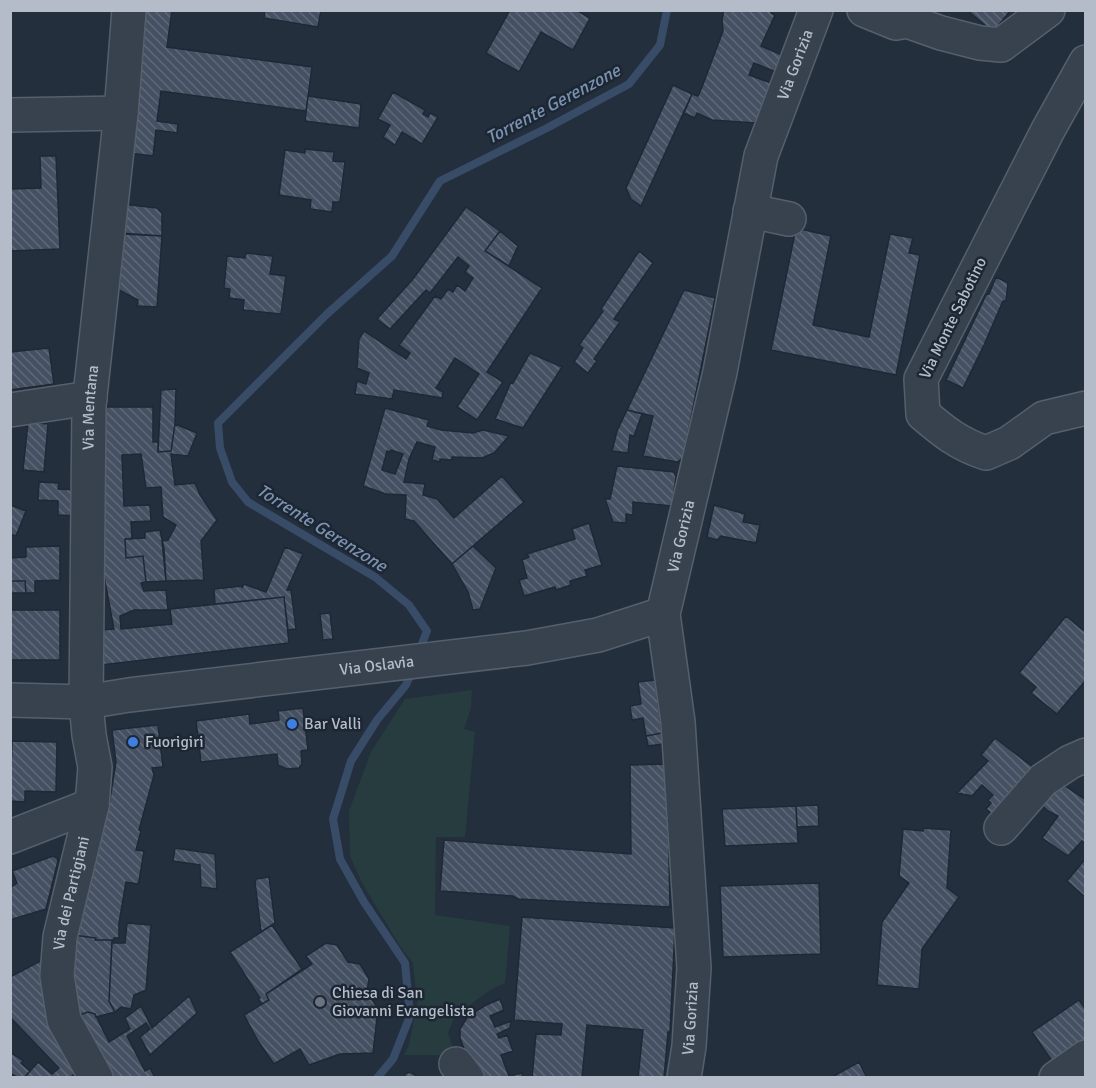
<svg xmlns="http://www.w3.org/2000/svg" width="1096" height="1088" font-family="Signika,sans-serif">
<defs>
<pattern id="building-back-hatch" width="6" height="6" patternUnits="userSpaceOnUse" patternTransform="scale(1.5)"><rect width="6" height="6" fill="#455162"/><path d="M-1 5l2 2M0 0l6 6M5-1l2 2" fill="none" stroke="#5d6877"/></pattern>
</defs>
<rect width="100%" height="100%" fill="#242f3e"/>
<path fill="#263c3f" d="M472 690 471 708 464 729 475 732 465 837H436L435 915 510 926 505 983 490 990 455 1016 448 1033 455 1055H404L409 1045 417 1003 413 963 400 946 362 883 350 856 349 811 371 752 405 699Z"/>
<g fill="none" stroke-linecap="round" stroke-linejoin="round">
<path stroke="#394c67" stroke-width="8" d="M419 651 427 631 409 605 375 577 248 502 232 482 220 448 218 423 327 314 392 256 440 181 547 128 629 84 660 45 667 10
M377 1078 393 1059 410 1016 405 963 364 902 340 859 333 819 351 761 377 720 406 685 412 671"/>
</g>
<path fill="url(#building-back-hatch)" stroke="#1f2835" stroke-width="1.5" fill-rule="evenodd" d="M139 10H172L167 47 312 67 306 111 161 91 157 121 178 124 177 133 156 130 153 156 121 152Z
M265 10H321L318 27 264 18Z
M510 10H576L590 18 573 50 541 32 519 72 486 53Z
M724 10H771V13L775 15 761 46 782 55 776 72 754 63 749 75 771 83 756 123 712 120 697 113 695 118 684 113 692 94 698 96 702 87 723 31 722 19Z
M967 10H1011L993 32Z
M673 85 692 94 641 206 631 199 626 188Z
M393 92 425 110 423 114 428 117 430 113 438 117 422 144 402 132 395 145 383 137 390 125 378 119Z
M308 96 361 104 359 128 305 121Z
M305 149 334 152 333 161 345 162 340 202H333L332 212 310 209 311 200 279 195 285 150 305 153Z
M40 156H56L60 249 10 251V189L41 188Z
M122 204 157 208 162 213V236L120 233Z
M466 207 500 231 485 251 542 288 487 372 503 382 477 420 457 407 479 374 455 358 436 388 443 392 442 398 394 390 392 399 355 394 357 381 366 384 369 373 357 368 359 339 364 331 406 359 410 353 399 345 435 296 441 299 448 289 453 292 457 285 465 291 473 278 465 272 469 266 458 257 430 293 426 290 390 329 377 319 413 279Z
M796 228 831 236 813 325 869 337 890 234 913 238 909 253 920 255 896 375 771 350Z
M500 231 518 246 509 266 485 251Z
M124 234 162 236 157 307 137 306 138 300 119 290Z
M639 251 653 263 614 319 620 322 594 359 597 361 588 373 574 362 583 348 579 345 603 311 601 309Z
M246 253 273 256 270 274 286 276 281 314 243 310 244 300 229 298 230 289 224 288 227 256 245 258Z
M996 277 1008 283 1006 301H1003L984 345 963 388 946 380 986 295 989 294Z
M684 290 715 298 683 458 677 462 643 456 653 416 627 410Z
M49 348 54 384 10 390V352Z
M530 353 562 367 523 428 495 419 511 382 513 383Z
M176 389 175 424 171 451 158 452 161 390Z
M98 407H153V442H158V452L171 451 175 424 197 433 188 456 171 454 175 485 195 483 200 495 217 520 201 541 204 580 166 581 162 541 168 540 176 525 163 517 161 487 146 488 141 454 122 455 124 506 150 505 151 521 131 522 132 539H125L126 558 143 556 146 582 141 583 144 591 166 590 168 610H134L120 616 121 629 172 624 170 609 284 597 289 643 101 665 99 630 114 629 103 571Z
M385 408 429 420 427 426 441 430 473 433 483 430 509 436 494 453 482 458 452 457V460L440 459V462L432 460 435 447 417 442 409 459 404 482 425 484 423 495 437 499 454 518 502 476 524 502 452 564 414 521 405 519 406 495 386 494 363 486ZM391 450 403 454 395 474 382 470 387 451 390 452Z
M627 410 642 414 634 436 630 435 628 453 612 451 617 431Z
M28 422 48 424 44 472 23 470Z
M617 466 674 472 676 477 672 506 633 502V515L626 514V523L613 522 605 499H610Z
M39 482 59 483 58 489 80 490 79 516 58 515V501L38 500Z
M10 505 26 511 16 536 10 534Z
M714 505 745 514 743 522 760 525 756 543 721 536 717 540 707 537Z
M589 523 602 565 585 570 587 576 570 581 571 585 556 590 555 587 524 596 519 580 527 578 522 560 529 557 527 554 575 539 572 529Z
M160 530 164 549 166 581 146 582 143 556 126 558 125 539 145 538V532Z
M60 546V580L35 581V593H26L25 581H10V558L26 557V547Z
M473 546 496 568 480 609 473 610 468 592 452 564Z
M285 547 303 554 287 590H291L296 629 288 630 284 597 215 604 214 589 242 586V588L244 584 266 592Z
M10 581H25L26 593H10Z
M10 610H60V660H10Z
M330 613 333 639 323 640 320 614Z
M1066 616 1083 630 1086 627V680L1057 714 1031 693 1036 687 1019 673Z
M655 680 662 733 646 736 643 718 632 720 630 706 641 704 638 682Z
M303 708 308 750 301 751 302 764 299 768 287 769 278 765 277 754 201 762 196 721 249 714 250 724 279 720 278 711Z
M158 725 163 767 152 768 154 775 139 830 141 831 136 850 144 851 139 881 138 884 126 882 119 923V938H114V940H95L96 938 74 935 100 831 109 805 116 762 112 730Z
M662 733 663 744 648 746 646 736Z
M995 738 1042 774 992 814 986 809 991 803 988 800 993 795 982 785 972 796 957 793 988 761 981 755Z
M12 741 57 742 56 792 25 791V802L10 801Z
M667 764 670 907 518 899 513 896 440 891 444 840 631 854 630 765Z
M1053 778 1086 800V844L1082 841 1068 856 1042 838 1058 816 1048 811 1034 798Z
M818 805 819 826 797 827 796 806Z
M796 806 798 843 725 846 722 809Z
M923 828 951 830 947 888 959 897 922 949 919 989 877 985 882 922 909 883 899 876 903 829 923 831Z
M175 848 215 854 217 889 201 887 200 865 173 861Z
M53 856 57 858 58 861 46 909 10 920V888L17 883 12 871Z
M1086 858V898L1067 881Z
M269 877 275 923 261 932 255 882 256 879Z
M819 883 821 954 723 957 720 886Z
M522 917 675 928 670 1032H668L664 1078H638L643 1030 587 1025 582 1078H532L536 1034 561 1035 562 1024 514 1020Z
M127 923 151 925 146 990 134 995 131 1009 121 1007 115 1012 109 1001 112 943H125Z
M272 925 302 969 266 994 269 1000 262 1004 258 999 260 998 230 952Z
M74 935 96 938 95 940H112L109 1001 115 1012 96 1017 95 1014 88 1012 74 1017 70 1003Z
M326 943 337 945 348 962 360 964 369 979 367 991 378 1009 373 1053 340 1054 309 1065 300 1049 274 1064 258 1041 244 1015 269 1000 266 994 312 964 306 956Z
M46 958 79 1069 70 1078H24L38 1062 52 1074 59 1068 10 1017V977Z
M189 996 197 1013 150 1055 140 1037 150 1029 146 1023 127 1036 145 1071 150 1068 155 1078H109L74 1017 88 1012 95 1014 109 1042 130 1029 125 1018 141 1006 152 1028Z
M500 999 504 1010 490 1016 495 1027 511 1021 510 1028 497 1034 499 1038 507 1035 513 1051 501 1055 509 1076 522 1073 523 1078H479L472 1070 460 1038V1029L468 1016 486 1005Z
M1079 1000 1086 1010V1042L1054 1064 1032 1032Z
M10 1052 24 1061 21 1063 30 1071 24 1078H18L10 1073Z
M859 1062 867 1078H830Z
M410 1072 412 1073 420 1078H404L405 1074Z"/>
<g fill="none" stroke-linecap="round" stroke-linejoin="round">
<defs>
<g id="minor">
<path d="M864 10 896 23 907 21 941 33 980 43 1001 45 1048 10"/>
<path d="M1086 62 1048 130 921 379 923 414C944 432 959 444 986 453L1009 443 1044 418 1086 408"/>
<path d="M10 115 121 113"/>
<path d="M750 211 789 219"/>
<path d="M10 410 90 398"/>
<path id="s1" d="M10 700 86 702 129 695 527 648 598 635 663 614"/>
<path d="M1001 828 1043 780 1070 762 1086 755"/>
<path d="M10 837 92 805"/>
<path d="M456 1064 467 1078"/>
<path id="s2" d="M96 1078 64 1020 57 976 60 937 92 805 95 767 89 735 86 702 89 405 121 113 129 10"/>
<path id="s3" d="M684 1078 689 1046 694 968 678 722 663 614 720 372 761 156 816 10"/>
<path d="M1056 1078 1086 1057"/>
</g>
</defs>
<use href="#minor" stroke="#565f6c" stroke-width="36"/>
<use href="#minor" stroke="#38414e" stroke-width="33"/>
</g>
<g fill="#3f7fe0" stroke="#1d2633" stroke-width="2">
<circle cx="292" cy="724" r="6"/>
<circle cx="133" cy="742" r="6"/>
</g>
<circle fill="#6b7280" stroke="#1d2633" stroke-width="2" cx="320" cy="1002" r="6"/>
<g text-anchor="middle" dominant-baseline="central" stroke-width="5" stroke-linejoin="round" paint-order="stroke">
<g font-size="16" fill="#b4bcc9" stroke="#1d2633">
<text stroke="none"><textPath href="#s3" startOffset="1032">Via Gorizia</textPath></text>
<text transform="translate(953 318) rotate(-64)">Via Monte Sabotino</text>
<text stroke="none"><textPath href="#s2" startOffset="684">Via Mentana</textPath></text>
<text stroke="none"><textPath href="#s3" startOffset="546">Via Gorizia</textPath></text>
<text stroke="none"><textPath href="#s1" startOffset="369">Via Oslavia</textPath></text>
<text stroke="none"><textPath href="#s2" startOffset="195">Via dei Partigiani</textPath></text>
<text stroke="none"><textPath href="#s3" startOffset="60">Via Gorizia</textPath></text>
</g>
<g font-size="16" fill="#b4bcc9" stroke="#1d2633" text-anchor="start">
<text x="304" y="724">Bar Valli</text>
<text x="145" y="742">Fuorigiri</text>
<text x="332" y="993">Chiesa di San<tspan x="332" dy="18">Giovanni Evangelista</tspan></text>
</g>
<g font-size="18" font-style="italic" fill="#7c92b1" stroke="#1d2633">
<text transform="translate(553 104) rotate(-28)">Torrente Gerenzone</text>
<text transform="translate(322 528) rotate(32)">Torrente Gerenzone</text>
</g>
</g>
<rect width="1096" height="1088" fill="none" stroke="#b4bcc9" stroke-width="24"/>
</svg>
